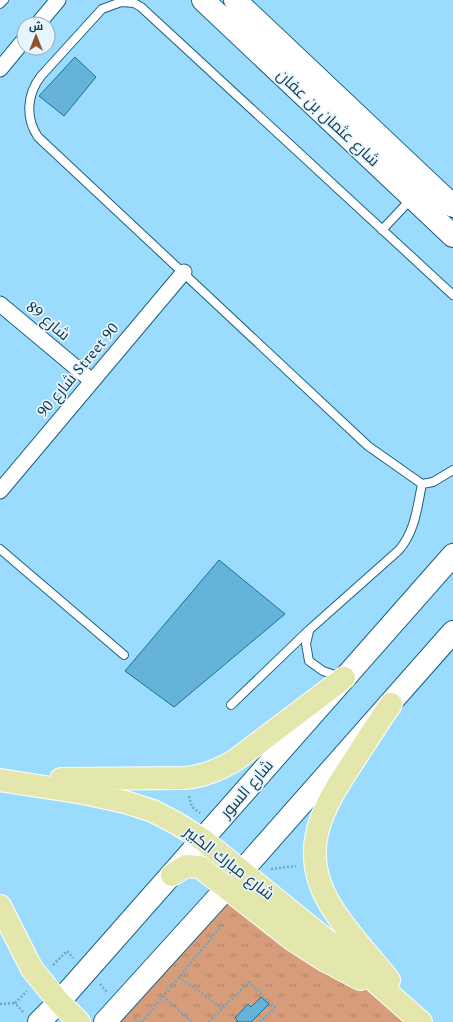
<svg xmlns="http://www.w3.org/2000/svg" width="453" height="1022" font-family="Spectral,Cairo,serif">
<defs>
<pattern id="park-tufts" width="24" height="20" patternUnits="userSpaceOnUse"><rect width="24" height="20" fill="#d79d7b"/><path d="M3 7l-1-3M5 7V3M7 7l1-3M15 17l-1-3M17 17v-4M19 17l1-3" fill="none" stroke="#ad8167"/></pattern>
</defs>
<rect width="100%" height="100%" fill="#9bdcfe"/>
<path fill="url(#park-tufts)" d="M248 876 406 1022H119Z"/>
<path fill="#66b3d9" stroke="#117399" d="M75 57 96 77 64 116 39 96Z
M219 560 285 614 174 707 125 671Z
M261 997 269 1004 251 1022H236L238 1021 235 1018 248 1004 251 1007Z"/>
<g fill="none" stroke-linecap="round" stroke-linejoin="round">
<defs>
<path id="lane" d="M0 4 4 0
M382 230 412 198
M453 295 141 7 134 3 121 2 102 9 41 76C27 94 25 118 38 137L368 446 422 484 433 482 453 470
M0 549 124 655
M309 631 306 644 309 661 323 671 341 677
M231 705 309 630 399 550C415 531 417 509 422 484"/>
<path id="street" d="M38 24 58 0
M0 69 24 40
M0 304 92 381
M0 491 184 272"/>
<path id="secondary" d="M203 0 453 236
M235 0 453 206
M39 1022 59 1002 453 555
M105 1022 242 871 453 632"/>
<path id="primary" d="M61 779 185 778C205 776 220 770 237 759L344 678
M0 780 83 793 125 802 153 811 176 823 203 840 346 956 421 1022
M172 875 186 866 200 867 293 940 324 960 360 979
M0 906 32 969 59 1002 79 1022
M389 980C369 955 343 928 328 901 299 849 322 809 351 765 364 745 377 724 391 704"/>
</defs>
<use href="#lane" stroke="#1c607d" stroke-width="10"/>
<use href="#street" stroke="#1c607d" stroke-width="17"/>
<use href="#secondary" stroke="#1c607d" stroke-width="24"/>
<use href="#primary" stroke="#fff" stroke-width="24"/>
<path stroke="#6ea6c2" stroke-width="2.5" stroke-dasharray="2 2" stroke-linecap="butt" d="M189 796 192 807 200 813
M271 869 296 866
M53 965 67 951 73 958
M179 977 222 1008
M100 984 107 992
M163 996 192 1022
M0 1004 15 1003
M23 1012 15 1003 27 991
M134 1018 138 1022
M142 1022 222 925
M209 1022 249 982 275 1007 260 1022"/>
<use href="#lane" stroke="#fff" stroke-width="8"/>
<use href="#street" stroke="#fff" stroke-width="15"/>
<use href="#secondary" stroke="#fff" stroke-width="22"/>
<use href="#primary" stroke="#e3e7ac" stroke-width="22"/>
</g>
<g text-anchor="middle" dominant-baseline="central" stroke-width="3.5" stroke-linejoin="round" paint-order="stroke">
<g font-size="16" fill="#113646" stroke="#e6f5fe">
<text transform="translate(328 118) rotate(43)">شارع عثمان بن عفان</text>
<text transform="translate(48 321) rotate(40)">شارع 89</text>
<text transform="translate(78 370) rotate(-50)">شارع 90 Street 90</text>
<text transform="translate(247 789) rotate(-49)">شارع السور</text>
<text transform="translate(229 863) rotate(38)">شارع مبارك الكبير</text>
</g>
</g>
<g transform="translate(36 36)"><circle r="19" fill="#e6f5fe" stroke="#91a9b4"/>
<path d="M0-3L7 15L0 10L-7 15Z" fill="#945123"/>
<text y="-6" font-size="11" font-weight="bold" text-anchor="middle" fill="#113646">ش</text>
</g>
</svg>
